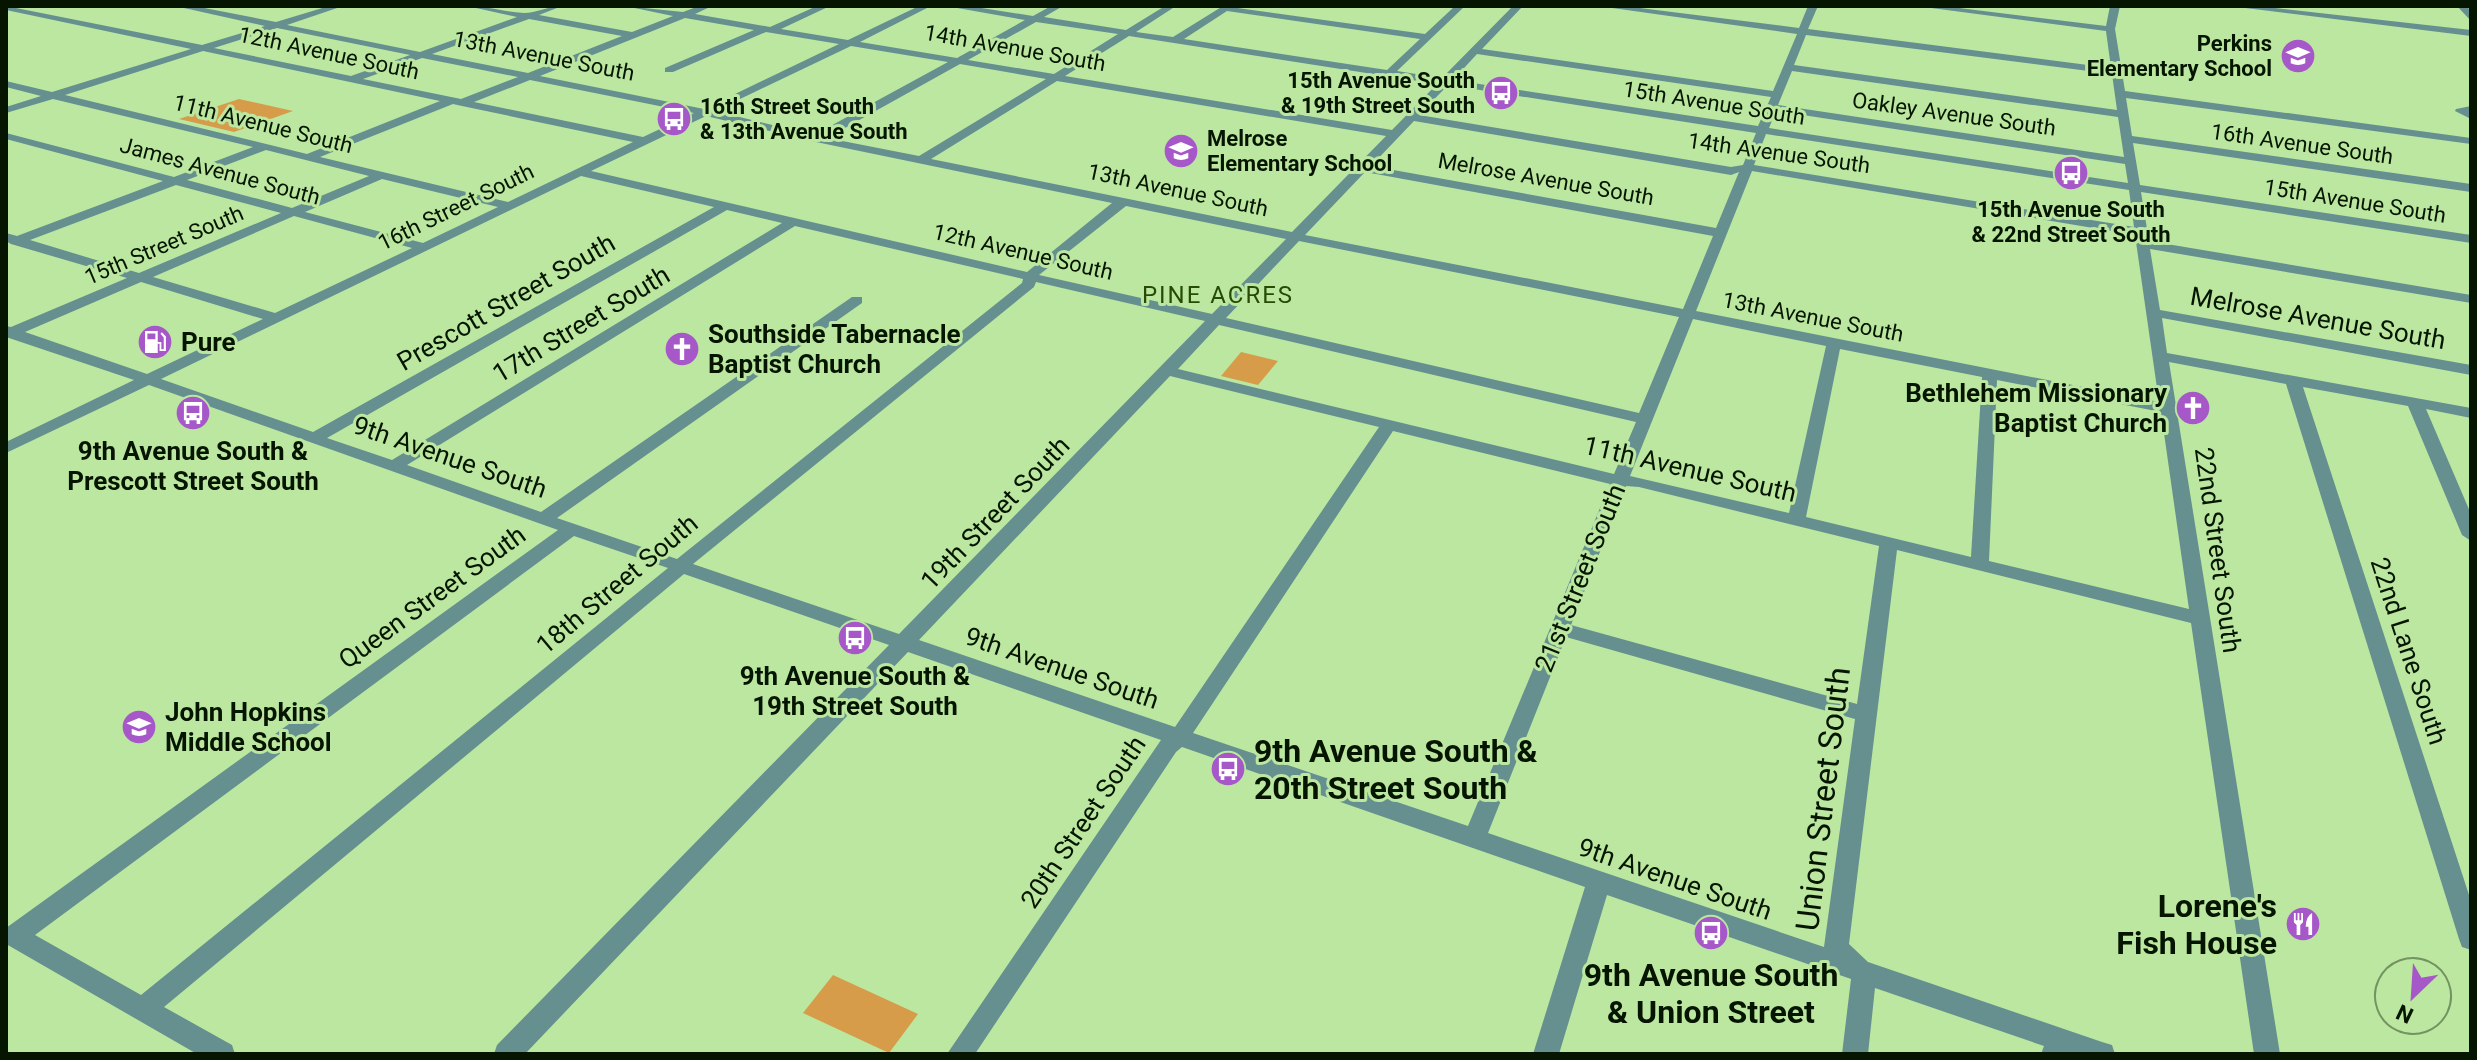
<svg xmlns="http://www.w3.org/2000/svg" width="2477" height="1060" font-family="Roboto,sans-serif">
<rect width="100%" height="100%" fill="#bce7a1"/>
<path fill="#d69c49" d="M239 99 293 111 234 132 179 119Z
M1241 352 1278 361 1258 385 1221 376Z
M833 975 918 1014 889 1053 803 1013Z"/>
<g fill="none" stroke-linecap="round" stroke-linejoin="round">
<path fill="#65908f" fill-rule="evenodd" d="M6 6 202 45 265 26 175 6H194L276 22 329 6H343L287 25 420 52 517 17 467 6C487 6 505 12 524 13 536 13 549 6 562 6L539 15 632 32 673 16 625 6 683 12 699 6H712L695 14 770 27 817 6H830L781 29 848 40 919 6H931L860 42 957 58 1025 20 946 6H969L1033 16 1051 6H1063L1044 17 1126 30 1165 6H1176L1136 32 1173 37 1223 6 1425 34 1455 6H1465L1397 71 1442 78 1513 6H1523L1482 49 1773 91 1797 34 1598 6H1624L1799 28 1808 6H1818L1808 29 2111 68 2106 31 1916 6H1943L2106 26 2110 6H2120L2115 29 2125 91 2471 138V144L2126 98 2132 136 2471 184V192L2133 143 2140 185 2471 235V243L2141 192 2149 241 2471 295V303L2150 249 2160 310 2471 365V375L2162 318 2167 353 2471 408V418L2426 409 2471 514V541L2462 535 2408 406 2303 387 2471 901V950L2462 947 2459 939 2286 384 2169 362 2280 1054H2254L2191 623 1897 550 1849 944 1868 962 2102 1042 2112 1045 2115 1054H2041L2044 1046 1875 988 1868 1054H1842L1851 979 1607 895 1559 1054H1533L1585 887 1182 747 1176 752 975 1054H947L1161 740 908 652 525 1054H494L497 1045 889 645 684 574 164 1007 232 1045 235 1054H197L6 944V928L558 530 149 385 6 453V442L134 380 6 337V326L11 327 127 278 11 244 6 241V233L17 236 163 181 6 139V133L174 177 253 147 53 99 6 113V107L41 96 6 87V81L52 92 191 49 6 10ZM1227 11 1420 39 1387 70 1184 39ZM685 18 754 30 665 68V72H673L766 32 839 44 704 109 540 76ZM529 19 622 36 528 73 432 54ZM1036 22 1118 34 1054 74 968 60ZM277 28 410 55 351 76 214 48ZM1806 35 2112 74 2117 110 1794 65ZM1129 36 1437 84 1392 130 1065 76ZM851 46 948 62 814 135 715 111ZM203 51 440 101 307 154 65 95ZM1477 54 1771 97 1758 126 1453 80ZM422 58 518 77 461 99 363 79ZM960 64 1046 79 919 156 827 138ZM1792 71 2118 117 2124 157 1778 105ZM530 80 694 113 643 137 474 102ZM1057 81 1386 136 1292 232 931 159ZM1448 85 1756 133 1743 165 1731 167 1419 115ZM453 104 462 106 633 142 508 202 320 157ZM1776 111 2125 164 2128 183 1769 128ZM706 116 816 142 1112 203 1027 272 591 171ZM1414 121 1731 175 1739 172 1716 228 1371 166ZM1766 134 2129 190 2134 227 1754 165ZM266 150 369 176 292 208 187 180ZM1752 171 2135 235 2159 402 1696 311ZM1365 172 1713 236 1683 309 1305 235ZM581 176 714 207 313 432 161 379ZM382 179 498 207 423 243 305 212ZM176 185 281 213 139 273 30 240ZM1126 206 1286 239 1212 314 1039 275ZM727 210 782 223 392 460 327 438ZM294 216 412 248 275 313 153 277ZM795 226 1023 279 1022 283 677 559 557 518 862 303V297H852L541 512 407 465ZM1299 241 1679 317 1639 413 1226 318ZM141 282 263 319 147 374 25 332ZM1036 282 1205 321 899 634 693 564 1034 287ZM1693 319 1826 346 1789 513 1630 476ZM1219 325 1636 422 1614 474 1178 369ZM1840 349 1982 377 1971 557 1806 517ZM1170 376 1379 427 1175 727 919 640ZM1997 380 2161 412 2189 609 1989 561ZM1393 431 1610 484 1468 826 1193 733ZM1626 486 1639 487 1879 546 1857 704 1571 625ZM574 536 668 568 141 995 35 935ZM1566 637 1855 719 1824 947 1488 833Z
M2229 6H2258L2471 30V36Z
M2457 6H2467L2471 12V21Z
M2471 106V119L2455 111 2456 109Z"/>
</g>
<defs>
<symbol id="school-disc" viewBox="-11 -11 22 22"><circle r="9.5" fill="#a658c9" stroke="#bce7a1"/><path d="M0-5L7-2L0 1L-7-2ZM-4 1L0 2.5L4 1V4Q0 6-4 4Z" fill="#fff"/></symbol>
<symbol id="bus-disc" viewBox="-11 -11 22 22"><circle r="9.5" fill="#a658c9" stroke="#bce7a1"/><path d="M-5-6H5V4H4V6H2V4H-2V6H-4V4H-5ZM-3.5-4V0h7V-4ZM-3.5 1.2v1.5H-2V1.2ZM2 1.2v1.5H3.5V1.2Z" fill="#fff"/></symbol>
<symbol id="fuel-disc" viewBox="-11 -11 22 22"><circle r="9.5" fill="#a658c9" stroke="#bce7a1"/><path d="M-5.5-6h7V0h2V4h1.3V-2.5L3-4.5l.8-.8L6-3V5H2.5V1h-1V6h-7ZM-4.2-4.7v3.2H.2V-4.7Z" fill="#fff"/></symbol>
<symbol id="church-disc" viewBox="-11 -11 22 22"><circle r="9.5" fill="#a658c9" stroke="#bce7a1"/><path d="M-1.2-6h2.4v3.5h3.3v2.4h-3.3V6h-2.4V-.1h-3.3v-2.4h3.3Z" fill="#fff"/></symbol>
<symbol id="restaurant-disc" viewBox="-11 -11 22 22"><circle r="9.5" fill="#a658c9" stroke="#bce7a1"/><path d="M-5-6h1v4h1v-4h1v4h1v-4h1v5L-1.5 .5V6h-2V.5L-5-1ZM5-6V6H3V1.5H1.5Q1.5-4 5-6Z" fill="#fff"/></symbol>
</defs>
<g fill-rule="evenodd">
<use href="#school-disc" x="2278" y="36" width="40" height="40"/>
<use href="#bus-disc" x="1481" y="73" width="40" height="40"/>
<use href="#bus-disc" x="654" y="99" width="40" height="40"/>
<use href="#school-disc" x="1161" y="131" width="40" height="40"/>
<use href="#bus-disc" x="2051" y="153" width="40" height="40"/>
<use href="#fuel-disc" x="135" y="322" width="40" height="40"/>
<use href="#church-disc" x="662" y="329" width="40" height="40"/>
<use href="#church-disc" x="2173" y="388" width="40" height="40"/>
<use href="#bus-disc" x="173" y="393" width="40" height="40"/>
<use href="#bus-disc" x="835" y="618" width="40" height="40"/>
<use href="#school-disc" x="119" y="707" width="40" height="40"/>
<use href="#bus-disc" x="1208" y="749" width="40" height="40"/>
<use href="#restaurant-disc" x="2283" y="904" width="40" height="40"/>
<use href="#bus-disc" x="1691" y="913" width="40" height="40"/>
</g>
<g text-anchor="middle" dominant-baseline="central" stroke-width="6" stroke-linejoin="round" paint-order="stroke">
<g font-size="22" font-weight="bold" fill="#061500" stroke="#bce7a1" text-anchor="end">
<text x="2272" y="43">Perkins<tspan x="2272" dy="25">Elementary School</tspan></text>
<text x="1475" y="80">15th Avenue South<tspan x="1475" dy="25">&amp; 19th Street South</tspan></text>
<text x="700" y="106" text-anchor="start">16th Street South<tspan x="700" dy="25">&amp; 13th Avenue South</tspan></text>
<text x="1207" y="138" text-anchor="start">Melrose<tspan x="1207" dy="25">Elementary School</tspan></text>
<text x="2071" y="209" text-anchor="middle">15th Avenue South<tspan x="2071" dy="25">&amp; 22nd Street South</tspan></text>
</g>
<g font-size="22" fill="#061500" stroke="#bce7a1">
<text transform="translate(1015 48) rotate(10)">14th Avenue South</text>
<text transform="translate(329 53) rotate(12)">12th Avenue South</text>
<text transform="translate(544 56) rotate(11)">13th Avenue South</text>
<text transform="translate(1714 103) rotate(9)">15th Avenue South</text>
<text transform="translate(1954 114) rotate(8)">Oakley Avenue South</text>
<text transform="translate(263 124) rotate(14)">11th Avenue South</text>
<text transform="translate(2302 144) rotate(8)">16th Avenue South</text>
<text transform="translate(1779 153) rotate(8)">14th Avenue South</text>
<text transform="translate(220 171) rotate(15)">James Avenue South</text>
<text transform="translate(1546 179) rotate(10)">Melrose Avenue South</text>
<text transform="translate(1178 190) rotate(12)">13th Avenue South</text>
<text transform="translate(2355 201) rotate(9)">15th Avenue South</text>
<text transform="translate(456 207) rotate(-26)">16th Street South</text>
<text transform="translate(164 245) rotate(-23)">15th Street South</text>
<text transform="translate(1023 252) rotate(13)">12th Avenue South</text>
<text transform="translate(1813 317) rotate(11)">13th Avenue South</text>
</g>
<g font-size="24" letter-spacing="2" fill="#274b02" stroke="#bce7a1">
<text x="1218" y="295">PINE ACRES</text>
</g>
<g font-size="26" fill="#061500" stroke="#bce7a1">
<text transform="translate(506 302) rotate(-30)">Prescott Street South</text>
<text transform="translate(2318 318) rotate(10)">Melrose Avenue South</text>
<text transform="translate(581 324) rotate(-31)">17th Street South</text>
<text transform="translate(450 457) rotate(19)">9th Avenue South</text>
<text transform="translate(1690 469) rotate(13)">11th Avenue South</text>
<text transform="translate(995 513) rotate(-46)">19th Street South</text>
<text transform="translate(2218 550) rotate(82)">22nd Street South</text>
<text transform="translate(1580 578) rotate(-68)">21st Street South</text>
<text transform="translate(617 584) rotate(-40)">18th Street South</text>
<text transform="translate(432 597) rotate(-36)">Queen Street South</text>
<text transform="translate(2409 651) rotate(72)">22nd Lane South</text>
<text transform="translate(1062 668) rotate(19)">9th Avenue South</text>
<text transform="translate(1083 822) rotate(-56)">20th Street South</text>
<text transform="translate(1675 879) rotate(19)">9th Avenue South</text>
</g>
<g font-size="26" font-weight="bold" fill="#061500" stroke="#bce7a1" text-anchor="start">
<text x="708" y="334">Southside Tabernacle<tspan x="708" dy="30">Baptist Church</tspan></text>
<text x="181" y="342">Pure</text>
<text x="2167" y="393" text-anchor="end">Bethlehem Missionary<tspan x="2167" dy="30">Baptist Church</tspan></text>
<text x="193" y="451" text-anchor="middle">9th Avenue South &amp;<tspan x="193" dy="30">Prescott Street South</tspan></text>
<text x="855" y="676" text-anchor="middle">9th Avenue South &amp;<tspan x="855" dy="30">19th Street South</tspan></text>
<text x="165" y="712">John Hopkins<tspan x="165" dy="30">Middle School</tspan></text>
</g>
<g font-size="32" font-weight="bold" fill="#061500" stroke="#bce7a1" text-anchor="start">
<text x="1254" y="751">9th Avenue South &amp;<tspan x="1254" dy="37">20th Street South</tspan></text>
<text x="2277" y="906" text-anchor="end">Lorene's<tspan x="2277" dy="37">Fish House</tspan></text>
<text x="1711" y="975" text-anchor="middle">9th Avenue South<tspan x="1711" dy="37">&amp; Union Street</tspan></text>
</g>
<g font-size="32" fill="#061500" stroke="#bce7a1">
<text transform="translate(1823 799) rotate(-83)">Union Street South</text>
</g>
</g>
<rect width="2477" height="1060" fill="none" stroke="#061500" stroke-width="16"/>
<g transform="translate(2413 996) rotate(205)"><circle r="38" fill="#bce7a1" stroke="#739361" stroke-width="2"/>
<path d="M0-6L14 30L0 20L-14 30Z" fill="#a658c9"/>
<text y="-12" font-size="22" font-weight="bold" text-anchor="middle" fill="#061500">N</text>
</g>
</svg>
